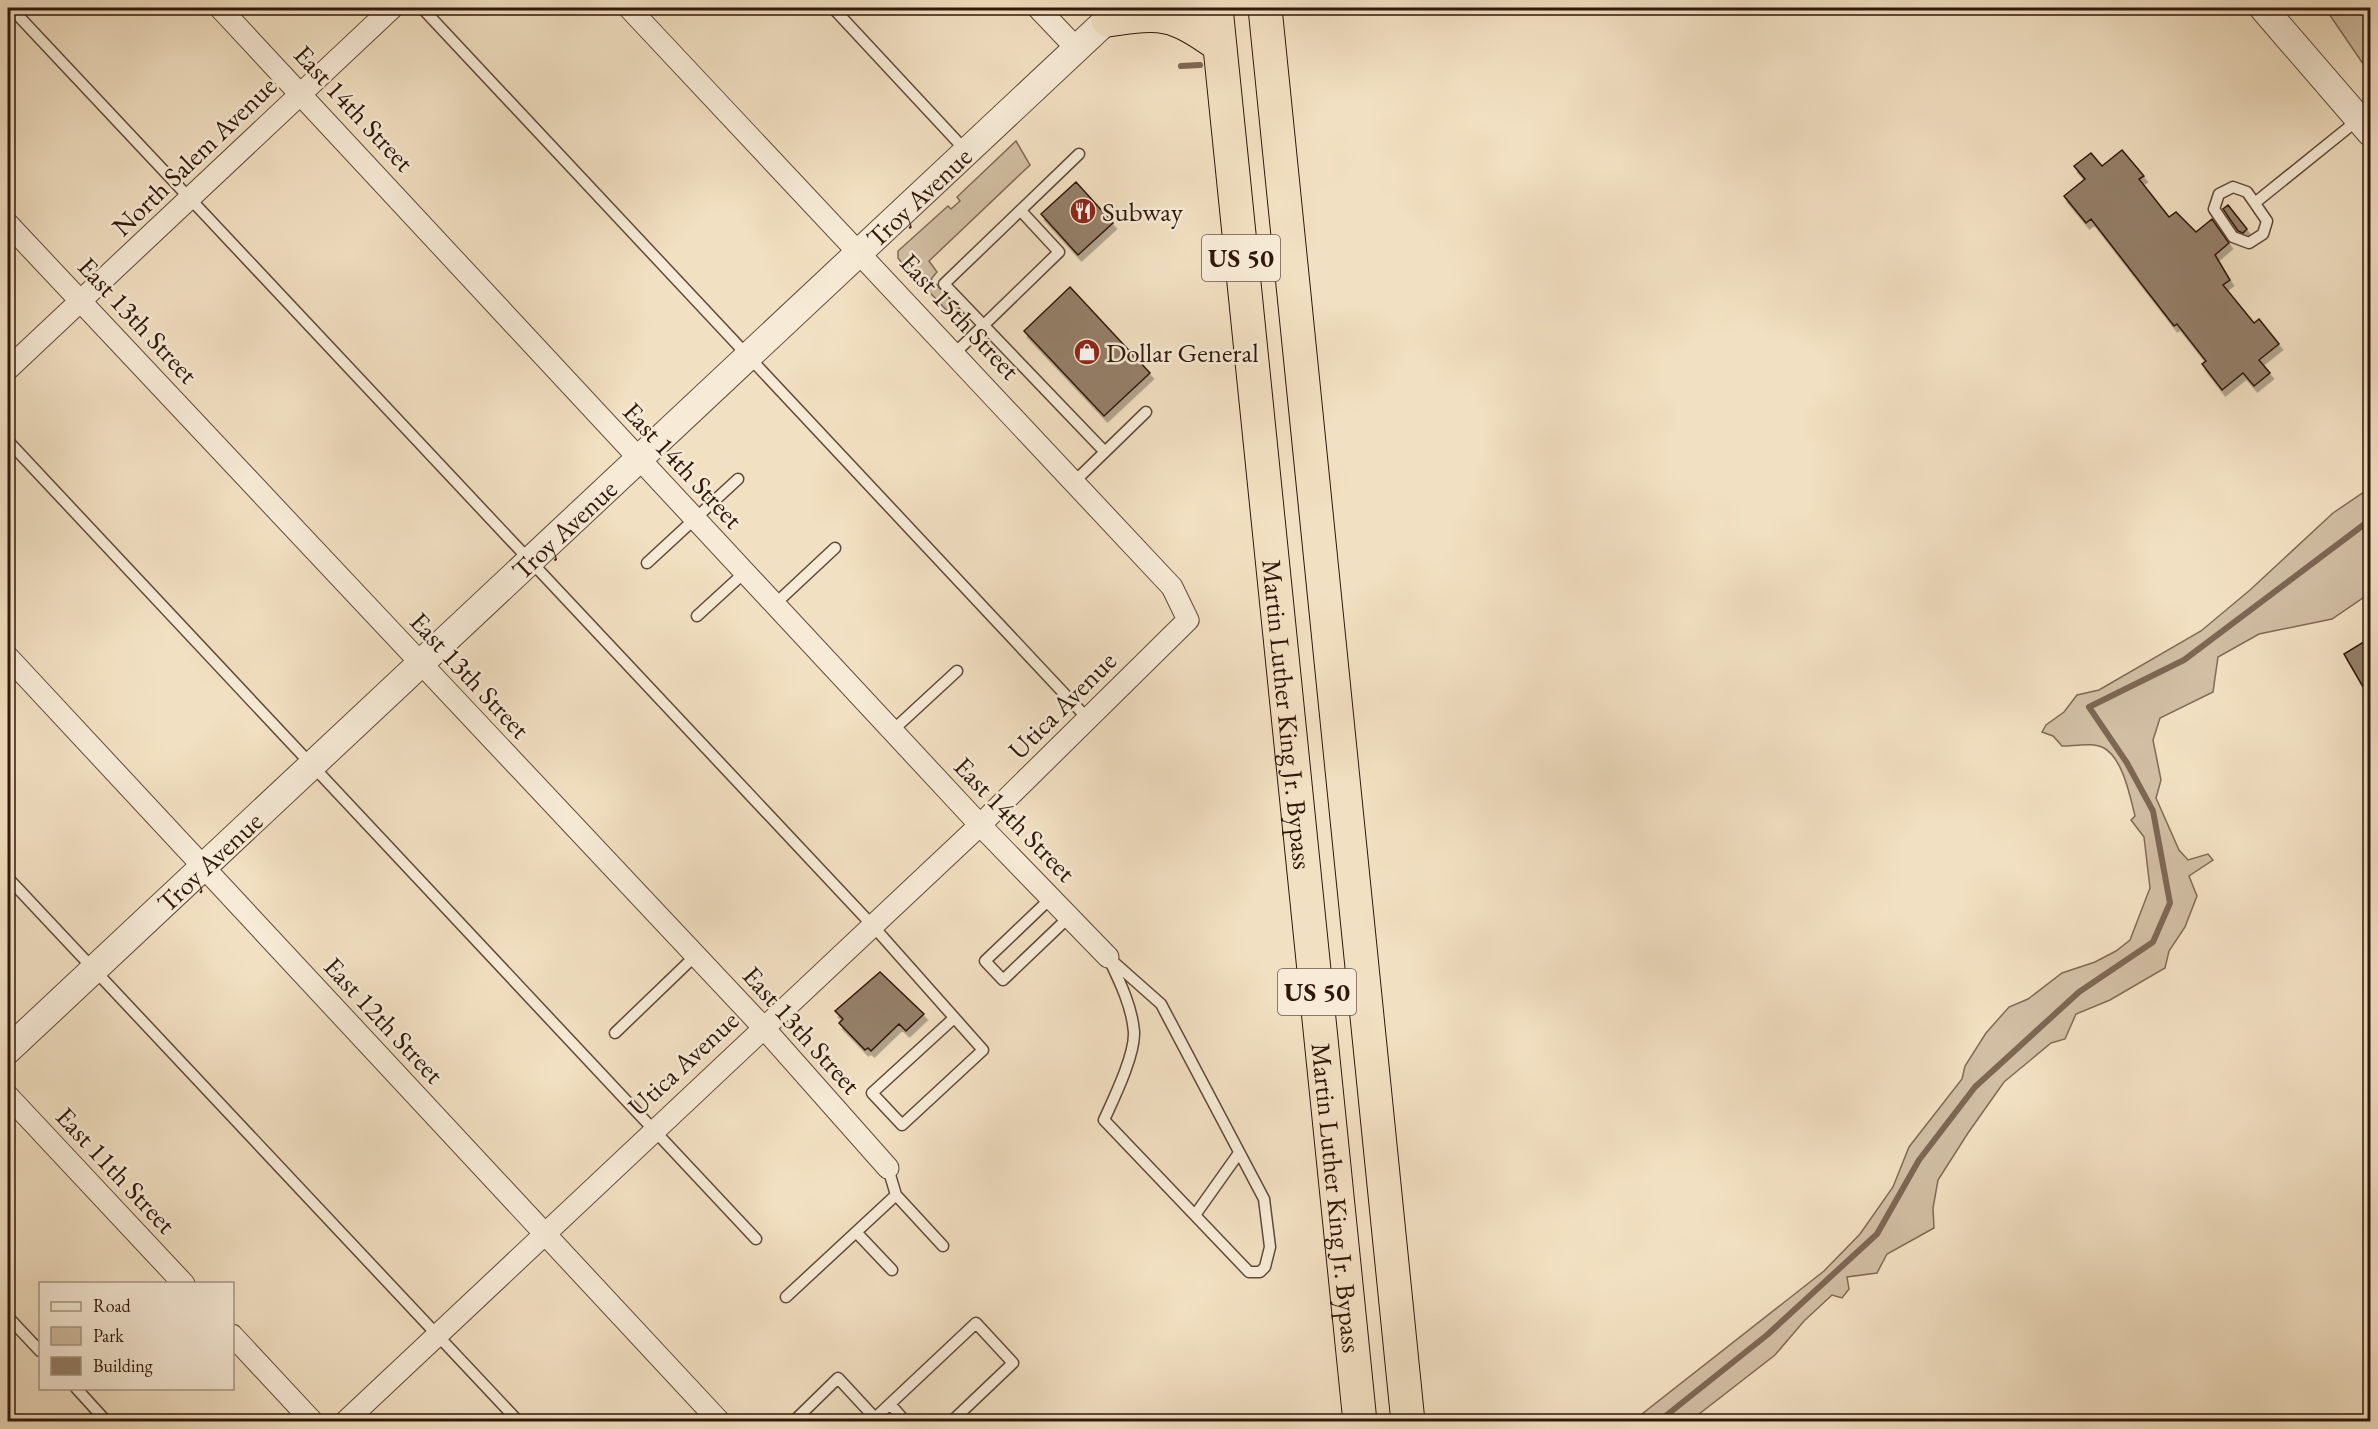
<svg xmlns="http://www.w3.org/2000/svg" width="2378" height="1429" font-family="'EB Garamond',serif">
<defs>
<filter id="shadow"><feDropShadow dx="3.5" dy="6" stdDeviation="0" flood-color="#0004"/></filter>
</defs>
<rect width="100%" height="100%" fill="#f2e0c2"/>
<filter id="stains"><feTurbulence type="fractalNoise" baseFrequency=".00333" numOctaves="4"/><feColorMatrix values="0 0 0 0 .2 0 0 0 0 .09 0 0 0 0 .02 0 0 0 .5 -.17"/></filter>
<radialGradient id="worn" r=".72"><stop offset=".6" stop-color="#630" stop-opacity="0"/><stop offset="1" stop-color="#630" stop-opacity=".3"/></radialGradient>
<path fill="#d1bea3" stroke="#806a56" stroke-width="1.5" d="M2325 8H2370V74Z
M1016 141 1030 165 929 261 937 272 931 279 967 317 952 316 901 262 898 258V251L948 206 951 209 960 201 957 197Z
M2370 488V593L2332 619 2259 634 2218 657 2213 692 2160 718 2153 740 2161 780 2156 798 2179 850 2188 860 2208 854 2213 860 2189 876 2197 896 2185 927 2169 951 2165 968 2110 1000 2076 1014 2065 1039 2051 1043 2004 1082 1968 1133 1938 1180 1933 1208 1934 1228 1887 1254 1877 1273 1847 1277 1849 1289 1842 1298 1832 1295 1804 1321 1775 1355 1690 1421H1633L1824 1271 1860 1234 1893 1187 1909 1147 1962 1079 1965 1066 1986 1033 2009 1007 2028 999 2062 973 2095 962 2116 951 2130 940 2150 888 2144 837 2131 820 2135 816C2130 796 2123 759 2104 748 2093 742 2075 746 2062 746L2053 736 2042 732 2046 725 2064 712 2077 695 2099 690 2201 631 2250 590 2333 513Z"/>
<g fill="none" stroke-linecap="round" stroke-linejoin="round">
<path stroke="#7d6753" stroke-width="6" d="M1181 66 1200 65
M1658 1422 1767 1335 1877 1234 1919 1160 1975 1087 2079 992 2153 942 2170 903 2153 811 2127 763 2089 707 2184 660 2370 520"/>
</g>
<path fill="#95806a" stroke="#30170a" stroke-width="1.5" filter="url(#shadow)" d="M2122 150 2144 176 2139 179 2169 217 2176 212 2196 232 2212 219 2229 243 2215 255 2230 280 2223 285 2254 323 2259 319 2279 344 2259 360 2270 373 2254 386 2243 373 2222 390 2202 364 2206 361 2177 324 2174 326 2091 219 2086 223 2064 196 2085 179 2074 166 2091 153 2102 166Z
M1076 182 1113 223 1078 255 1041 214Z
M2228 205 2247 229 2243 233 2238 231 2223 209Z
M1070 287 1150 373 1104 416 1024 331Z
M2370 638V699L2344 654Z
M880 972 924 1014 906 1031 899 1024 871 1051 868 1048 865 1050 839 1023 843 1019 835 1011Z"/>
<g fill="none" stroke-linecap="round" stroke-linejoin="round">
<defs>
<path id="service" d="M11 8 873 926 983 1050 902 1125 872 1093 954 1018
M422 8 1088 719
M833 8 967 152
M1079 154 944 284 1105 452
M2233 187 2247 192 2267 221 2263 234 2249 243 2233 237 2214 209 2219 194Z
M2256 202 2359 119
M955 353 1059 252 1021 211
M8 441 756 1239
M1074 482 1146 412
M647 563 738 479
M774 605 835 548
M697 616 744 573
M892 731 957 671
M8 878 519 1422
M1051 898 985 961 1003 980 1069 917
M1108 957 1161 1004 1264 1199 1270 1247 1265 1267 1260 1272H1249L1104 1120C1114 1098 1135 1055 1134 1032 1132 1006 1119 980 1108 957Z
M615 1033 695 956
M888 1168 896 1195 943 1246
M1195 1215 1239 1153
M856 1232 892 1270
M786 1297 896 1195
M8 1317 40 1351
M76 1388 107 1422
M890 1404 906 1422
M875 1418 976 1323 1013 1363 951 1422
M793 1422 838 1378 875 1418 872 1422"/>
<path id="minor" d="M220 8 980 825 1108 957
M1038 8 1077 49
M8 224 763 1027 888 1168
M8 369 392 8
M8 657 720 1422
M8 1096 184 1284
M232 1335 313 1422
M345 1422 980 825 1188 620 1172 587 629 8"/>
<g id="tertiary">
<path d="M2263 8 2370 132"/>
<path id="s1" d="M8 1050 1120 8"/>
</g>
<g id="trunk">
<path id="s2" d="M1216 8 1360 1422"/>
<path d="M1265 8 1408 1422"/>
<path d="M1108 20C1163 12 1172 12 1219 45"/>
</g>
</defs>
<use href="#service" stroke="#604938" stroke-width="13"/>
<use href="#minor" stroke="#604938" stroke-width="23"/>
<use href="#tertiary" stroke="#604938" stroke-width="29"/>
<use href="#trunk" stroke="#30170a" stroke-width="35"/>
<use href="#service" stroke="#f7ebd7" stroke-width="10"/>
<use href="#minor" stroke="#f7ebd7" stroke-width="21"/>
<use href="#tertiary" stroke="#f7ebd7" stroke-width="27"/>
<use href="#trunk" stroke="#f2e0c2" stroke-width="33"/>
</g>
<defs>
<symbol id="restaurant-disc" viewBox="-11 -11 22 22"><circle r="9.5" fill="#8f2418" stroke="#f7ebd7"/><path d="M-5-6h1v4h1v-4h1v4h1v-4h1v5L-1.5 .5V6h-2V.5L-5-1ZM5-6V6H3V1.5H1.5Q1.5-4 5-6Z" fill="#fff"/></symbol>
<symbol id="shop-disc" viewBox="-11 -11 22 22"><circle r="9.5" fill="#8f2418" stroke="#f7ebd7"/><path d="M-5-2.5h2.3a2.7 3.5 0 0 1 5.4 0H5L5.5 6h-11ZM-1.5-2.5h3a1.5 2.3 0 0 0-3 0Z" fill="#fff"/></symbol>
</defs>
<g fill-rule="evenodd">
<use href="#restaurant-disc" x="1068" y="196" width="30" height="30"/>
<use href="#shop-disc" x="1072" y="337" width="30" height="30"/>
</g>
<g text-anchor="middle" dominant-baseline="central" stroke-width="5" stroke-linejoin="round" paint-order="stroke">
<g fill="#f7ebd7" stroke="#6c5748" stroke-width="1.5">
<rect x="1202" y="235" width="78" height="46" rx="4.5"/>
<rect x="1278" y="969" width="78" height="46" rx="4.5"/>
</g>
<g font-size="26" font-weight="bold" fill="#30170a">
<text x="1241" y="258">US 50</text>
<text x="1317" y="992">US 50</text>
</g>
<g font-size="27" fill="#30170a" stroke="#f7ebd7">
<text transform="translate(354 108) rotate(47)">East 14th Street</text>
<text transform="translate(194 156) rotate(-44)">North Salem Avenue</text>
<text stroke="none"><textPath href="#s1" startOffset="1248">Troy Avenue</textPath></text>
<text transform="translate(960 316) rotate(47)">East 15th Street</text>
<text transform="translate(138 320) rotate(47)">East 13th Street</text>
<text transform="translate(683 465) rotate(47)">East 14th Street</text>
<text stroke="none"><textPath href="#s1" startOffset="762">Troy Avenue</textPath></text>
<text transform="translate(470 675) rotate(47)">East 13th Street</text>
<text transform="translate(1062 705) rotate(-45)">Utica Avenue</text>
<text stroke="none"><textPath href="#s2" startOffset="710">Martin Luther King Jr. Bypass</textPath></text>
<text transform="translate(1015 819) rotate(46)">East 14th Street</text>
<text stroke="none"><textPath href="#s1" startOffset="276">Troy Avenue</textPath></text>
<text transform="translate(384 1020) rotate(47)">East 12th Street</text>
<text transform="translate(802 1030) rotate(48)">East 13th Street</text>
<text transform="translate(683 1063) rotate(-43)">Utica Avenue</text>
<text transform="translate(116 1170) rotate(47)">East 11th Street</text>
<text stroke="none"><textPath href="#s2" startOffset="1196">Martin Luther King Jr. Bypass</textPath></text>
</g>
<g font-size="27" fill="#30170a" stroke="#f7ebd7" text-anchor="start">
<text x="1102" y="211">Subway</text>
<text x="1106" y="352">Dollar General</text>
</g>
</g>
<rect width="2378" height="1429" fill="none" stroke="#f2e0c2" stroke-width="30"/>
<rect x="9" y="9" width="2360" height="1411" fill="none" stroke="#30170a" stroke-width="3"/>
<rect x="15" y="15" width="2348" height="1399" fill="none" stroke="#30170a" stroke-width="1.5"/>
<rect x="39" y="1282" width="195" height="108" fill="#f7ebd7" stroke="#a79685" stroke-width="1.5"/>
<rect x="51" y="1302" width="30" height="9" fill="#f7ebd7" stroke="#a79685" stroke-width="1.5"/>
<text x="93" y="1312" font-size="18" fill="#30170a">Road</text>
<rect x="51" y="1327" width="30" height="18" fill="#d1bea3" stroke="#a79685" stroke-width="1.5"/>
<text x="93" y="1342" font-size="18" fill="#30170a">Park</text>
<rect x="51" y="1357" width="30" height="18" fill="#95806a" stroke="#a79685" stroke-width="1.5"/>
<text x="93" y="1372" font-size="18" fill="#30170a">Building</text>
<rect width="100%" height="100%" filter="url(#stains)"/>
<rect width="100%" height="100%" fill="url(#worn)"/>
</svg>
